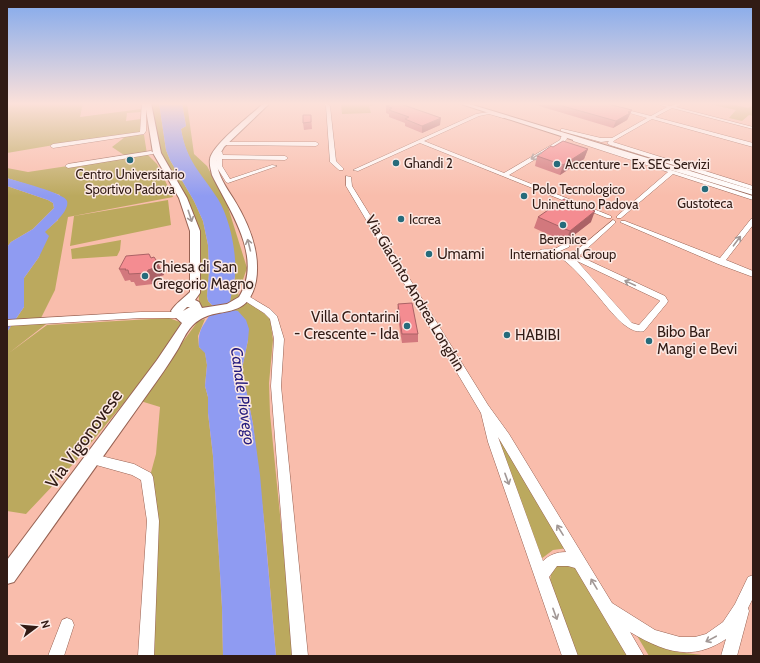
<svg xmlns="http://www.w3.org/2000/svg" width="760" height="663" font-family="Cabin,sans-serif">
<rect width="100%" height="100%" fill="#f9bdac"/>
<path fill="#bba95e" d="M7 103H83L80 117 141 109V112L127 113 126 121 141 119 140 135H144L147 154 157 164 173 197 68 217 55 290 39 322 50 321 9 353 47 325 169 318 180 322 181 324 170 347 76 461 26 514 7 511V332L24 307V278L39 257 44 232 58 220 60 195 7 178V168L28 172 127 157 112 147 125 137 54 145 7 153Z
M151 103H159L166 150 170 160 194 201 203 221 208 245 209 272 207 296 208 301 213 306 202 309 199 302 197 231 163 164 155 128Z
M182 103H187L194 154 207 166 227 204 247 268 238 294 270 318 273 340 269 383 270 414 294 656H276L265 530 253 424 242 369 248 340 226 309C226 298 234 288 235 277 235 268 230 230 227 222 220 199 208 189 196 169 188 157 183 143 181 129L186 126Z
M341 103H374V105L369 106 371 113 342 114Z
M705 103H727L748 108 753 105V116L749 115 742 121 729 118 736 110Z
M7 186 48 200 53 203 54 208 33 229 11 242 7 247Z
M168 200 171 225 70 246 74 216Z
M121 240 120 250 117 256 72 259 71 249Z
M205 319 198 336 199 347 205 352 207 365 205 386 208 397V413L213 456 222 607 223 656H141L150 476 156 454 160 407 134 399 179 347 198 321Z
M500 440 568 548 553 550 541 559 499 441Z
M556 566H574L632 656H576L550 580 551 574Z
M636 634 656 645 677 652 710 656H649Z"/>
<path fill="#8f9bf2" d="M159 103H182L186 126 181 129C187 163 201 172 218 199 230 219 237 253 235 276 234 285 231 294 230 303L226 304V309L238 311 246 320 249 329 248 340 242 369 253 424 260 475 276 656H223L222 607 213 456 208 413V397L205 386 207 365 205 353 199 347C197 325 208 324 213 306L208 301 207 296 209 272 208 245 203 221 194 201 170 160 166 150Z
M7 178C16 181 65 193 67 201 70 211 51 226 45 232L49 236 39 257 24 278V307L7 332V247L11 242 33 229 54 208 53 203 48 200 7 186Z"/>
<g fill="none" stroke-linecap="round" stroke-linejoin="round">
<defs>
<path id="minor" d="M142 103H146V131L144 134 53 148 50 146 53 144 140 132Z
M323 103H327L330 106 336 161 343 168V170H339L330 162 326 106Z
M594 103H600L651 116 667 107 654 103 671 106 678 103H683L676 107 753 127V129L672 108 655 117 753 143V147L652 119 615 140 613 142 753 186V190L610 145 607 143 609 141 601 142 561 131V129H563L601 138H612L647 118Z
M489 112 505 117 503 118 489 114 479 116 424 141 504 173 560 140 562 135H566L567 139 564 142 509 175 611 216V218H607L420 143 358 171 353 170 476 114Z
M573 139 753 196V200L673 174 621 218H617V216L668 172 573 141Z
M223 142H316L319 144 316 146 221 145 220 144Z
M215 150 222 152 223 155 285 156 288 158 285 160 222 159V166L230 179 272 165 277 166 228 183 226 182 216 166 217 154 214 151Z
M151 151 154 153 153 154 68 168 65 166 68 164Z
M346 176 351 177 352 186 488 405 509 434 612 603 655 630 680 637H695L706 634 723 622 735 604 748 577 753 575V598L748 608 749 611 737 656H721L726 639C692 662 664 652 630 632L644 656H627L575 568 568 566H557L549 577 578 656H562L488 442 481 413 346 186ZM498 437 501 442 566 552C557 552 549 555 543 561Z
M753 218V225L726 260 753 271V277L718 264 620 222 621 221H625L720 258 751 219Z
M613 220 615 221V223L579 256 665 296 668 301 667 303 644 331C627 336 607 306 597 295 584 280 572 264 555 254 549 251 542 256 537 252 542 248 547 250 553 249 559 248 562 243 569 243V247L560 251 570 258 571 255ZM577 261 659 300 660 301 639 325 632 323Z
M245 294 270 309 277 316 284 339 281 386 308 656H292L271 386 274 339 270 319 264 313 242 299 241 297 242 295Z
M141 312H181L185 315 181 318H141L7 326V320Z
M93 454 134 464 151 473 153 477 159 521 154 656H138L147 521 141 480 132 475 89 463 87 459 89 455Z
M67 618 72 620 74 625 64 656H48L62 620Z"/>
<path id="major" d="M145 103H151L161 153 187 198 200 231V293L195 300 199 302 202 308 227 304 239 297C264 257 229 210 212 175 211 170 209 165 210 159 212 145 252 114 264 103H270L224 147 217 159C216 173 226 187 233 198 248 222 261 251 256 281 247 325 215 302 192 326 186 332 182 342 178 349 169 364 159 378 149 392 104 455 59 518 14 582L7 584V560L157 360 182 323 174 316 171 311C176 303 183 299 190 292V231L179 198 153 153ZM187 307H190L183 311Z
M458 103H466L753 190V195L589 145Z"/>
</defs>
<use href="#minor" stroke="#976253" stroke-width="1"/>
<use href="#major" stroke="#976253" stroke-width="2"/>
<use href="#minor" fill="#fff" fill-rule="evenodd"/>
<use href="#major" fill="#fff" fill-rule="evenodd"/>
</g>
<path fill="#d2787d" d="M529 103H604L632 110 627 120 613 128Z
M386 106 440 125 422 133 405 126V123L389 117V114L386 113Z
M311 115 312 129 304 130 303 123Z
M553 147 588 149 584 159 560 175 535 166 537 156Z
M538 217 591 222 565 242 534 228Z
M158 263 164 275 160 276 159 280 154 282 153 284 136 286 134 282H131L130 280 125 281 119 269Z
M398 304 418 334V342L402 343 397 312Z"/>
<path fill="#ab6266" d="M632 110 627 120 613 128 616 121Z
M441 118 440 125 422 133V126Z
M588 149 584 159 560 175 563 165Z
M595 211 591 222 565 242 570 231Z
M158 263 164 275 160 276 159 280 154 282 153 284 147 273 148 270 154 265Z"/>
<path fill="#f48c91" stroke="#ab6266" d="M395 103H398L441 118 422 126 405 119 409 117 389 110 392 108 386 106Z
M552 103H604L632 110 628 112 630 113 616 121Z
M303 115H311V122L303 123Z
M563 141 588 149 563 165 537 156 551 146 553 147Z
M564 199 595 211 570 231 538 217Z
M149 254 151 258 154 257 158 263 154 265V268L148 270 147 273 129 274 128 270H125L126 269H119L126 256Z
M412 303 418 334H402L398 304Z"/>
<defs><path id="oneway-shaft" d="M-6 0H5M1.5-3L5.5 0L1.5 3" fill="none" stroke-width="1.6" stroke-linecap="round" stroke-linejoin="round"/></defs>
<g stroke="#a29896">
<use href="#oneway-shaft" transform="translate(536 156) rotate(149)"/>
<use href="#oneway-shaft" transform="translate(190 216) rotate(72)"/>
<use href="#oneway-shaft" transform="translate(737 241) rotate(-53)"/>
<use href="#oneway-shaft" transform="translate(249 245) rotate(-104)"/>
<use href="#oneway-shaft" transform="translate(630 283) rotate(-155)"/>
<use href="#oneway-shaft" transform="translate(507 479) rotate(70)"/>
<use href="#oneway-shaft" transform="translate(560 530) rotate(-122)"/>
<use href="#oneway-shaft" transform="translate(594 584) rotate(-121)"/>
<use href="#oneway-shaft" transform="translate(555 614) rotate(70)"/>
<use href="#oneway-shaft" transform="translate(711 639) rotate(152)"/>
</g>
<linearGradient id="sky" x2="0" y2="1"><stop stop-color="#84aaec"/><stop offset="0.53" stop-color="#fce1da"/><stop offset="1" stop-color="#fce1da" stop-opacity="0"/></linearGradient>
<rect width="760" height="196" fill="url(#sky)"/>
<g fill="#266b7b" stroke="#fce9e4" stroke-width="1.5">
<circle cx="130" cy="160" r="4"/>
<circle cx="396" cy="163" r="4"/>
<circle cx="557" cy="164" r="4"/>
<circle cx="705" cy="189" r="4"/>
<circle cx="524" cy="196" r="4"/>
<circle cx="401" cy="219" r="4"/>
<circle cx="563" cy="225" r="4"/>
<circle cx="429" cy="254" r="4"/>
<circle cx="145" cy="276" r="4"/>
<circle cx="407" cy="326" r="4"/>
<circle cx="507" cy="335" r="4"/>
<circle cx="649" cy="341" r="4"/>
</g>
<g text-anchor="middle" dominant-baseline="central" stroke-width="3" stroke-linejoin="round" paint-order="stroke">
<g font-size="13" fill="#311b15" stroke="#fce9e4" text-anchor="start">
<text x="404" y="163">Ghandi 2</text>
<text x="565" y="164">Accenture - Ex SEC Servizi</text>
<text x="130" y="174" text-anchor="middle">Centro Universitario<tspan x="130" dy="15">Sportivo Padova</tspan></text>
<text x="532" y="189">Polo Tecnologico<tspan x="532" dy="15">Uninettuno Padova</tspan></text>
<text x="705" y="203" text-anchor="middle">Gustoteca</text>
<text x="409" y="219">Iccrea</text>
<text x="563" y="239" text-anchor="middle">Berenice<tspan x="563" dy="15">International Group</tspan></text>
</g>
<g font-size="15" fill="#311b15" stroke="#fce9e4" text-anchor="start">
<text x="437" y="254">Umami</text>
<text x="153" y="267">Chiesa di San<tspan x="153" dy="17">Gregorio Magno</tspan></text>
<text x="399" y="317" text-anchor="end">Villa Contarini<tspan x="399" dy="17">- Crescente - Ida</tspan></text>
<text x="657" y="332">Bibo Bar<tspan x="657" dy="17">Mangi e Bevi</tspan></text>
<text x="515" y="335">HABIBI</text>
</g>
<g font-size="15" fill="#311b15" stroke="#fce9e4">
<text transform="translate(415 293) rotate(59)">Via Giacinto Andrea Longhin</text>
</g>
<g font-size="16" font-style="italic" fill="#241a7d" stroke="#fce9e4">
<text transform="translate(243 396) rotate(82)">Canale Piovego</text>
</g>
<g font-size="18" fill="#311b15" stroke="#fce9e4">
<text transform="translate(84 439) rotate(-54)">Via Vigonovese</text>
</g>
</g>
<rect width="760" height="663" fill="none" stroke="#311b15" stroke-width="16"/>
<g transform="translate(36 627) rotate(74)" stroke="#fce9e4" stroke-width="3" paint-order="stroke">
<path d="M0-3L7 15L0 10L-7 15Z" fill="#311b15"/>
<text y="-6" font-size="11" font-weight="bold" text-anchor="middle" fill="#311b15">N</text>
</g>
</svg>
